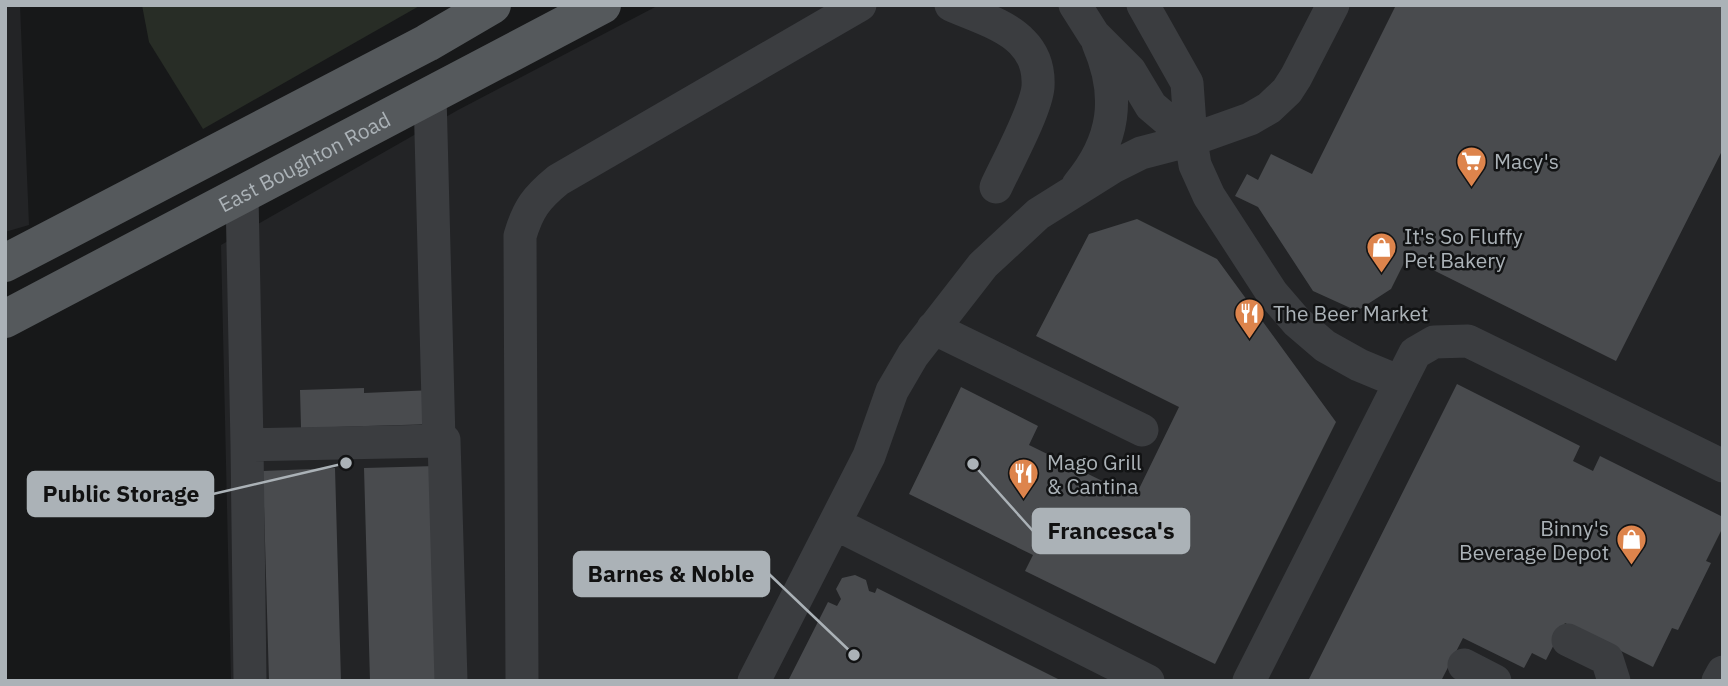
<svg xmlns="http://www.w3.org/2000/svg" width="1728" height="686" font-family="'IBM Plex Sans',sans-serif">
<rect width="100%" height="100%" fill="#171819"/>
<path fill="#232426" d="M5 5H20L29 225 5 232Z
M659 5H1723V681H231L221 245 458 110Z"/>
<path fill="#282d26" d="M142 5H421L203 129 149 42Z"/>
<path fill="#494b4e" d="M1396 5H1723V149L1616 361 1407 257 1391 289 1357 311 1313 291 1258 207 1235 196 1247 174 1258 180 1271 154 1312 174Z
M1137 219 1217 259 1336 422 1215 664 1025 571 1033 555 909 494 961 387 1038 426 1029 445 1135 497 1179 407 1036 336 1089 234Z
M1457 384 1580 446 1573 461 1593 471 1600 456 1723 517V527L1706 561 1711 563 1678 630 1672 628 1653 667 1565 623 1546 660 1532 653 1524 668 1463 638 1441 681H1308Z
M364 388V393L434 390 435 424 301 428 300 390Z
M436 466 442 681H370L364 468Z
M335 468 341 681H269L263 471Z
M855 575 866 580 869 591 875 593 877 588 1062 681H788L828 602 837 606 841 599 836 589 842 578Z"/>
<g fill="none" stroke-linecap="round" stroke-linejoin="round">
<path stroke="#3b3d40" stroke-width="33" d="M951 5C973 15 1005 24 1022 42 1034 54 1039 70 1038 87 1036 110 1007 163 996 187
M1075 5 1094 35 1130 71 1151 106 1191 140
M1143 5 1187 83 1191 140 1195 165 1209 196 1272 293 1297 322 1325 346 1359 365 1400 382
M1078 185C1115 141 1121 96 1098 43
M242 195 247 445 439 441 430 95
M933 328 1142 430
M439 441 444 440 451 681
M247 445 250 681
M836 524 1148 681
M1568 640 1607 659 1614 681
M1464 665 1495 681
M522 681 520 236C528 209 536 198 558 180L860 5
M754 681 869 456 892 391 913 355 983 265 1038 214 1113 167 1141 153 1191 140 1250 119 1269 108 1287 91 1296 77 1333 5
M1249 681 1415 353 1434 342 1468 341 1723 466
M1718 681 1723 672"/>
<g stroke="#55595c" stroke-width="38">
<path d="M5 263 427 43 492 5"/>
<path id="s1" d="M5 319 602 5"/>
</g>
</g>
<defs>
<symbol id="supermarket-pin" viewBox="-11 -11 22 30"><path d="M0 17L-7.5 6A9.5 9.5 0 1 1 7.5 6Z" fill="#dd844c" stroke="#121314"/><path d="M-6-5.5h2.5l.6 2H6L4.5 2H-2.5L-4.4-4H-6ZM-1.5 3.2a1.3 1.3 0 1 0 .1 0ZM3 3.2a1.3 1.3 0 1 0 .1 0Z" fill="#fff"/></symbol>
<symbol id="shop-pin" viewBox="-11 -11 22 30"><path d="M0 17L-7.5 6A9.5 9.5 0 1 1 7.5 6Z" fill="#dd844c" stroke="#121314"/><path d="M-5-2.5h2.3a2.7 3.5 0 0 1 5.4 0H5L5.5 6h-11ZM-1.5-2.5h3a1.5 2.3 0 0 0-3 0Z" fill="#fff"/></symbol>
<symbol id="restaurant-pin" viewBox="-11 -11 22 30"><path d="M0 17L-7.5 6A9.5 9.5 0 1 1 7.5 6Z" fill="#dd844c" stroke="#121314"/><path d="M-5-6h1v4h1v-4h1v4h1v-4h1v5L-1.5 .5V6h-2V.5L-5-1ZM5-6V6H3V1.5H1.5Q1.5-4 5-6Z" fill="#fff"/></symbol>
</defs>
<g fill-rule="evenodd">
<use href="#supermarket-pin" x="1454" y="144" width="35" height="47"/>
<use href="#shop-pin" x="1364" y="230" width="35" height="47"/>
<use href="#restaurant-pin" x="1232" y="296" width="35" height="47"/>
<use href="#restaurant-pin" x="1006" y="456" width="35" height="47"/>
<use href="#shop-pin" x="1614" y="522" width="35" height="47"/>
</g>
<g text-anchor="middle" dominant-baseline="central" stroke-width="5" stroke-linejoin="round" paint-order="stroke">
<g font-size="21" fill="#abb2b7" stroke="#121314" text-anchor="start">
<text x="1494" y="161">Macy's</text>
<text x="1404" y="236">It's So Fluffy<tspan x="1404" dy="24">Pet Bakery</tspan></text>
<text x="1273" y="313">The Beer Market</text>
<text x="1047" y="462">Mago Grill<tspan x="1047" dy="24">&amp; Cantina</tspan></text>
<text x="1609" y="528" text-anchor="end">Binny's<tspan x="1609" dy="24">Beverage Depot</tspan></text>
</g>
<g font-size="21" fill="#abb2b7" stroke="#121314">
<text stroke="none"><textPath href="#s1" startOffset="338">East Boughton Road</textPath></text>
</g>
</g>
<path fill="none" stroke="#abb2b7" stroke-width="2.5" d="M346 463L213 494M973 464L1033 531M854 655L769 574"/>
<g fill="#abb2b7" stroke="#121314" stroke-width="2.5">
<circle cx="346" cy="463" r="7"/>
<circle cx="973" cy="464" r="7"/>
<circle cx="854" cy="655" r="7"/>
</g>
<g fill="#abb2b7" stroke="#abb2b7" stroke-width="2.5">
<rect x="28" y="472" width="185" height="44" rx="7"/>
<rect x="1033" y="509" width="156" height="44" rx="7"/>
<rect x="574" y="552" width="195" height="44" rx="7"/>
</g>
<g font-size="23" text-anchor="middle" font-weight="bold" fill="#111">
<text x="121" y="502">Public Storage</text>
<text x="1111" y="539">Francesca's</text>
<text x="671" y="582">Barnes &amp; Noble</text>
</g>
<rect width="1728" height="686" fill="none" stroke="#abb2b7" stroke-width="14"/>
</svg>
